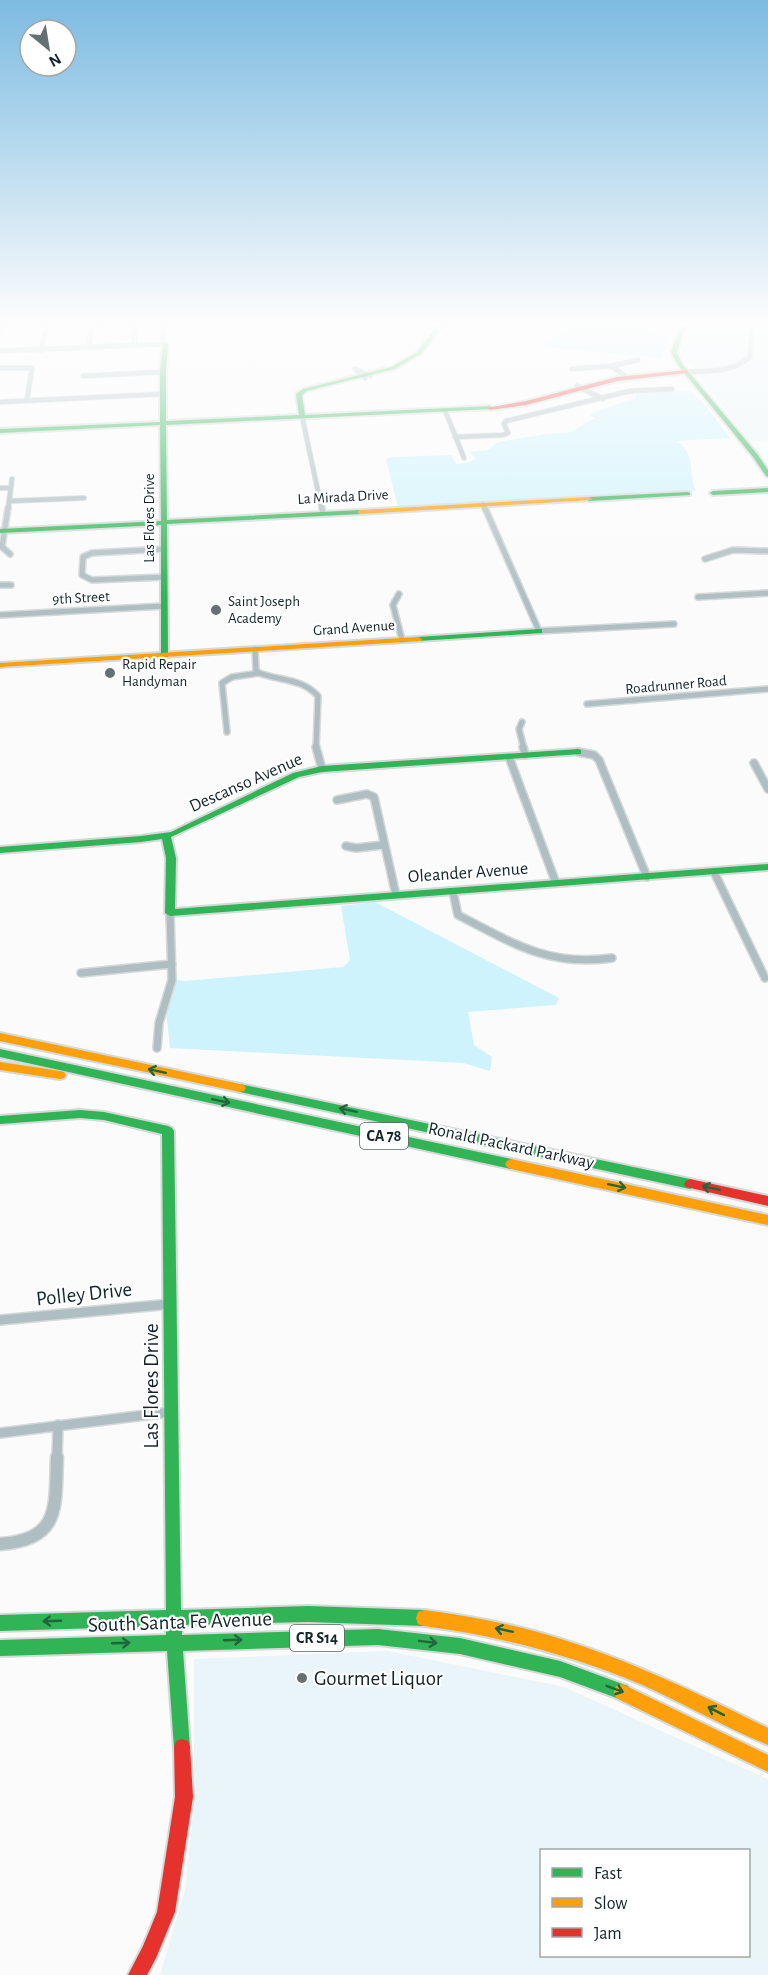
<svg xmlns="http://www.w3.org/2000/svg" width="768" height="1975" font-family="'Alegreya Sans',sans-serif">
<rect width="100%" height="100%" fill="#fbfbfb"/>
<path fill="#e9f5f8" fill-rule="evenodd" d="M689 324H768V440L750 442 681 352Z
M388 1651 564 1687 768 1779V1975H160L185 1891 194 1802V1659ZM542 1850H748V1956H542Z"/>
<path fill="#cef3fc" d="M570 324H634L669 337 662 358 543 347Z
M660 390C671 394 682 389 688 391 700 395 721 427 730 438L676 441C696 451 688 475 696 491L398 507 386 459 393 457 451 455 456 464 470 462 476 458 469 452 488 450 498 442 547 434 571 432 595 418 590 415 595 412 635 398 638 392Z
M375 902 559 998 556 1005 468 1012 474 1045 492 1057 490 1071 463 1063 170 1048 165 1000 167 978 185 981 343 967 350 960 341 906Z"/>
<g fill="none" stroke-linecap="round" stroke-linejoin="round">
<defs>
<path id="street-far4" d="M162 324 163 342
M0 330 3 324
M134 345 135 324
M89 347 91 331 102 324
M41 350 48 324
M0 351 165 344
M611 366 624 375
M0 368H32L27 400
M572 369 611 366 638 360
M686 372C708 371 732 373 750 357L752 324
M83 376 163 372
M365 378 355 369 370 376
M577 386 603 399
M0 402 163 394
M445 410 464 458
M302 416 322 510
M455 437 503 435 508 433 504 424 506 421 630 391 672 389
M0 488H10
M10 501 84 498
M483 504 485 510
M8 510 12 479"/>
<path id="street-far3" d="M8 508 2 547 10 554
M322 508 323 513
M485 508 539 631 674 624
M164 549 92 553 83 557 82 575 92 580 165 577
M705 559 733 550 768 551
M0 585H11
M399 594 393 605 402 640
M698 597 768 593
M0 615 164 606
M255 649 256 670 259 673C281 681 301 678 318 696L316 749
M587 704 768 689
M522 722 519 729 524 749
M227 732 222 683 232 677 259 673"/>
<path id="street-far2" d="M316 747 322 769
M523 747 525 755
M578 752 594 755 599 760 647 877
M509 757 556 883
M754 763 768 789
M337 800 367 794 374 797 396 895
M346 846 356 848 383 845
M714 872 765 978
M453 892 458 915C512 943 549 967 612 958
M81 973 172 964
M157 1048 159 1023 172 980 170 913"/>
<path id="street-far1" d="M0 1320 171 1304
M0 1433 170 1412
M57 1458 58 1425"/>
<path id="street" d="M0 1544C61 1540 55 1507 57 1457"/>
<path id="fast" d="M439 324H445L421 354 395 369 307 391 302 395 305 415 490 406 493 408 492 409 166 425 167 520 360 510 363 512 360 514 167 524 168 657H162L161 655V525L0 533V529L161 521 160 425 0 433V429L160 422V372L163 343 168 344 166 372V421L299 415 296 394 303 389 391 367 417 352Z
M681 324H686L677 352 682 364 758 455 768 470V477L766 476 753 457 677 364 671 352Z
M768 488V492L713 495 710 493 713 491Z
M688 492 690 493V495L589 501 586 499 589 497Z
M539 629H542V633L418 641 414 639 418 637Z
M578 749 581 750V754L322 772 299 777 171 837 176 858 175 909 768 864V870L170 916 165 913 166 858 162 839 141 842 0 853V847L141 836 171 832 293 773 322 766Z
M0 1049 511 1159 515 1161 517 1164 515 1167 511 1169 0 1057Z
M240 1084 690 1179 694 1181 696 1184 694 1187 690 1189 240 1092 236 1091 234 1088 236 1085Z
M80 1110 104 1112 168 1126 172 1128 174 1131 181 1610 308 1606 424 1610 430 1612 432 1618 430 1624 424 1626 308 1622 182 1625V1635L378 1629 460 1638 560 1661 628 1686 630 1692 628 1698 622 1700 560 1677 460 1654 378 1645 183 1651 190 1747 188 1753 182 1755 176 1753 174 1747 167 1651 0 1656V1640L166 1635V1626L0 1631V1615L166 1610 162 1134 104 1120 80 1118 0 1124V1116Z"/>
<path id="slow" d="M589 497 592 499 591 500 360 514 357 512 360 510Z
M418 637 422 639 421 641 0 667V663Z
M0 1033 240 1084 244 1085 246 1088 244 1091 240 1092 0 1041Z
M0 1062 60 1071 64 1072 66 1075 64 1078 60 1079 0 1070Z
M511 1159 768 1215V1225L511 1169 507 1167 505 1164 507 1161Z
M424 1610C454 1614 484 1619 514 1626 603 1647 687 1688 768 1728V1745C724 1727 683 1703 640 1684 570 1655 499 1636 424 1626L418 1624 416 1618 418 1612Z
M622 1684 768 1755V1772L616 1698 614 1692 616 1686Z"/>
<path id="jam" d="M686 370 688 371V373L617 381 526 405 490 410 487 408 526 401 617 377Z
M690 1179 768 1196V1206L686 1187 684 1184 686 1181Z
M182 1739 188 1741 190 1747 193 1797 175 1912 156 1958 147 1975H128L143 1946 157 1912 175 1797 174 1747 176 1741Z"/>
</defs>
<use href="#street-far4" stroke="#d6d9d9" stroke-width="6"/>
<use href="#street-far3" stroke="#d6d9d9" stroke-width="8"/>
<use href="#street-far2" stroke="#d6d9d9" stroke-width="10"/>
<use href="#street-far1" stroke="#d6d9d9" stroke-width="12"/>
<use href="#street" stroke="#d6d9d9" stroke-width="15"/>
<use href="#fast" stroke="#d6d9d9" stroke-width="4"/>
<use href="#slow" stroke="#d6d9d9" stroke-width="4"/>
<use href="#jam" stroke="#d6d9d9" stroke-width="4"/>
<use href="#street-far4" stroke="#aebec2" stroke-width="4.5"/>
<use href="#street-far3" stroke="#aebec2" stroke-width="5"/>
<use href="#street-far2" stroke="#aebec2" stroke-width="7"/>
<use href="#street-far1" stroke="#aebec2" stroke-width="9"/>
<use href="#street" stroke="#aebec2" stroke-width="12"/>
<use href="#fast" fill="#30b455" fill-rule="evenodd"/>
<use href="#slow" fill="#ff9f0a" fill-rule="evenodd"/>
<use href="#jam" fill="#e5322d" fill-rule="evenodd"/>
</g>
<defs><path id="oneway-shaft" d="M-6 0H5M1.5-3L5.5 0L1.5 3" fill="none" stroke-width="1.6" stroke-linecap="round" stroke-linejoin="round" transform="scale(1.5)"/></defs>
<g stroke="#21653d">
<use href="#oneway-shaft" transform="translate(157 1071) rotate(-168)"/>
<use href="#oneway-shaft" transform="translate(221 1101) rotate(12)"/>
<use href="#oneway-shaft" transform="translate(348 1110) rotate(-168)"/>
<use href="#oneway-shaft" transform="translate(617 1186) rotate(12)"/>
<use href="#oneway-shaft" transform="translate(711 1188) rotate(-168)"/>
<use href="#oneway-shaft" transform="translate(52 1621) rotate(178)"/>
<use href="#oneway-shaft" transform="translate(504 1630) rotate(-168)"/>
<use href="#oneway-shaft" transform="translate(233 1640) rotate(-2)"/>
<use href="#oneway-shaft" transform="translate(428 1642) rotate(7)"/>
<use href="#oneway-shaft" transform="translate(121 1643) rotate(-2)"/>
<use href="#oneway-shaft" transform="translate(615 1689) rotate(21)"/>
<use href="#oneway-shaft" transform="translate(716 1711) rotate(-153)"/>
</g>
<linearGradient id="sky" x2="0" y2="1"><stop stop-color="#7cbbe1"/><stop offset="0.54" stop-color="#fdfdfd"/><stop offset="1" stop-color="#fdfdfd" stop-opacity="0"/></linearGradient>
<rect width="768" height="600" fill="url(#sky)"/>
<g fill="#657072" stroke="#fff" stroke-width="2">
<circle cx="216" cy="610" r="6"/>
<circle cx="110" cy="673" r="6"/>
<circle cx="302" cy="1678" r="6"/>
</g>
<g text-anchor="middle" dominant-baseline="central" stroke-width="4.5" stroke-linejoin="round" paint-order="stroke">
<g font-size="15" fill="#142529" stroke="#fff">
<text transform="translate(343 497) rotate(-3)">La Mirada Drive</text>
<text transform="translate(149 518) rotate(-90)">Las Flores Drive</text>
<text transform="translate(81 598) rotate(-3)">9th Street</text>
<text transform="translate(354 628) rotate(-4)">Grand Avenue</text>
<text transform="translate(676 685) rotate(-5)">Roadrunner Road</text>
</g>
<g font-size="15" fill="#142529" stroke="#fff" text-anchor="start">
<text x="228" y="601">Saint Joseph<tspan x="228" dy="17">Academy</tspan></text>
<text x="122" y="664">Rapid Repair<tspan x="122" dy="17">Handyman</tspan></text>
</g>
<g fill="#fff" stroke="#5a6669" stroke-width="1.5">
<rect x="360" y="1123" width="48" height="26" rx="4.5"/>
<rect x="290" y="1625" width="54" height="26" rx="4.5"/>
</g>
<g font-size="16" font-weight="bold" fill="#142529">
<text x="384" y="1136">CA 78</text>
<text x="317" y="1638">CR S14</text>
</g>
<g font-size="18" fill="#142529" stroke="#fff">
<text transform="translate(246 783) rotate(-24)">Descanso Avenue</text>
<text transform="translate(468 873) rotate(-4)">Oleander Avenue</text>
<text transform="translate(511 1146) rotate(12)">Ronald Packard Parkway</text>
</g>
<g font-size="21" fill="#142529" stroke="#fff">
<text transform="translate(84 1294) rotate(-6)">Polley Drive</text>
<text transform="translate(151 1386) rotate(-90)">Las Flores Drive</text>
<text transform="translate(180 1622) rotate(-2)">South Santa Fe Avenue</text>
</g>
<g font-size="21" fill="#142529" stroke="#fff" text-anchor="start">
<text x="314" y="1678">Gourmet Liquor</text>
</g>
</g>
<rect x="540" y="1849" width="210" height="108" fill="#ffffff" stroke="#a1a8a9" stroke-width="1.5"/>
<rect x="552" y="1868" width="30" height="9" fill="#30b455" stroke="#a1a8a9" stroke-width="1.5"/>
<text x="594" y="1879" font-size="18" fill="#142529">Fast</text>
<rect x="552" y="1898" width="30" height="9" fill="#ff9f0a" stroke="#a1a8a9" stroke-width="1.5"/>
<text x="594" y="1909" font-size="18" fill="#142529">Slow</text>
<rect x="552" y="1928" width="30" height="9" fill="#e5322d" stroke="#a1a8a9" stroke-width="1.5"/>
<text x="594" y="1939" font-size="18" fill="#142529">Jam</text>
<g transform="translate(48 48) rotate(150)"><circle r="28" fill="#ffffff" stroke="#a1a8a9" stroke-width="1.5"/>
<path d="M0-4.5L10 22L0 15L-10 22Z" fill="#657072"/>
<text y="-9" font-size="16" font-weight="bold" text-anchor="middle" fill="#142529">N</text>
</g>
</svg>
